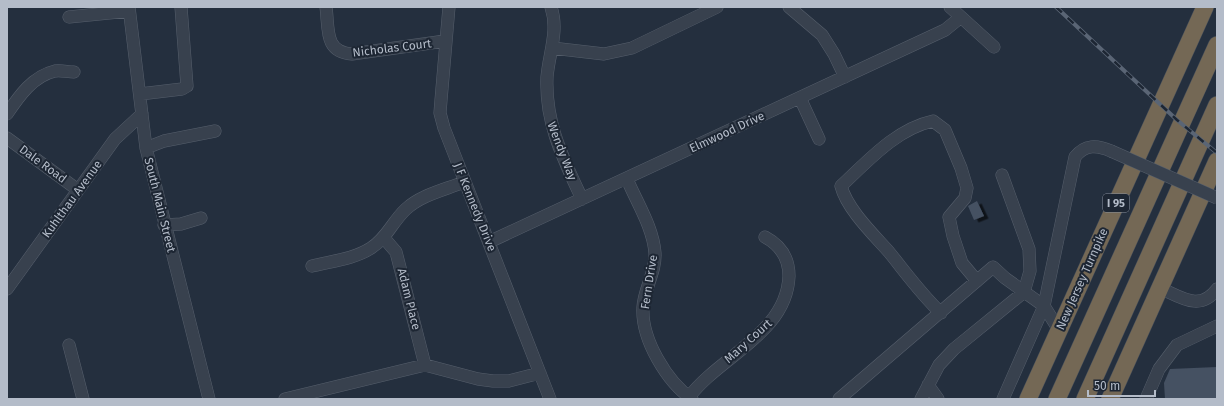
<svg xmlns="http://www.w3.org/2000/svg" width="1224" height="406" font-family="'Fira Sans',sans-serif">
<defs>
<filter id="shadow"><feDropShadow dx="4.5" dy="2.5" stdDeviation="0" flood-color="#0009"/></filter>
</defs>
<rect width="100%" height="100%" fill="#242f3e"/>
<path fill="#455162" filter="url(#shadow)" d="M977 201 984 216 974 220 968 206Z
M1217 367V399H1165L1164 383 1170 369Z"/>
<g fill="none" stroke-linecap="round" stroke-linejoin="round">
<defs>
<path id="minor" d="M129 7 146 148 209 399
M326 7C329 29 324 52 352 54L445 41
M449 7 441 100 440 113 444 128 550 399
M551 7C559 31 549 53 547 77 545 123 563 158 582 199
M789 7 822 35 834 54 845 77
M950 7 994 47
M69 17 129 11
M552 48 604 54 632 48 717 7
M140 94 182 89 187 86 181 7
M800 98 819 139
M7 114C19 96 33 76 55 71 61 70 68 72 74 72
M7 138 78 190
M146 148 164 141 215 131
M627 179C637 203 653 227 655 253 656 272 644 289 643 307 641 339 667 382 692 399
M164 225 181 224 201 218
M384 238 396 252 425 365
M489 242 945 30 961 17
M312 266C332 261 354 259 371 248 387 238 392 222 406 209 421 195 444 190 464 182
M1160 288C1181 297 1200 312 1217 289
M7 289 115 139 142 114
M941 313C921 294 906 273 889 252 873 234 847 209 841 186 868 161 896 129 933 121L945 130 961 168 967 188 965 198 949 217 953 236 962 263 977 281
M69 345 83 399
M928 385 938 399
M689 397C720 356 787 333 789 276 789 257 780 245 765 237
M285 399 425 365 478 379 493 381H509L540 373
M839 399 993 267 1005 278 1044 306 1059 330
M921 399 939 365 954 349 1024 292 1030 271 1029 249 1002 175
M1003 399 1044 306 1075 157C1085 144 1097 145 1111 151
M1146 399 1159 369 1177 345 1217 326"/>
<path id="highway" d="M1028 399 1205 7
M1057 399 1217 45
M1085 399 1217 105
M1110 399 1217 161"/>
</defs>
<use href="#minor" stroke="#565f6c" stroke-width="13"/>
<use href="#highway" stroke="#434c59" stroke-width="18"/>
<use href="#minor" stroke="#38414e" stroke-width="12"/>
<use href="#highway" stroke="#746855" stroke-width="17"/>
<defs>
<path id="rail" d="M1056 7 1177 120 1217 153"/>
</defs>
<use href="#rail" stroke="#5a6575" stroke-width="4"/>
<use href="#rail" stroke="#1d2633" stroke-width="2.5" stroke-dasharray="8" stroke-linecap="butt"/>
<defs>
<path id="minor-bridge" d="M1111 151 1217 198"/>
</defs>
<use href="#minor-bridge" stroke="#565f6c" stroke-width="13" stroke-linecap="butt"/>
<use href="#minor-bridge" stroke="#38414e" stroke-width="12"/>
</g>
<g text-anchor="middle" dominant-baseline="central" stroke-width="4" stroke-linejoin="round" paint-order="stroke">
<rect fill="#1d2633" stroke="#878f9c" stroke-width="1" x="1103" y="194" width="26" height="18" rx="3"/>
<g font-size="11" font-weight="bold" fill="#b4bcc9">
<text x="1116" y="203">I 95</text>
</g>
<g font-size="12" fill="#b4bcc9" stroke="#1d2633">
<text transform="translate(392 48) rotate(-7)">Nicholas Court</text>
<text transform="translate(727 132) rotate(-25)">Elmwood Drive</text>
<text transform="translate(562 151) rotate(69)">Wendy Way</text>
<text transform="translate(43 164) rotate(36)">Dale Road</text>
<text transform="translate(72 199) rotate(-54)">Kuhlthau Avenue</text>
<text transform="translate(160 205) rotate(76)">South Main Street</text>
<text transform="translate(475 207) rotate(68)">J F Kennedy Drive</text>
<text transform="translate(1082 279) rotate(-66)">New Jersey Turnpike</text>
<text transform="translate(649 282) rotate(-81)">Fern Drive</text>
<text transform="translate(409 299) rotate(76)">Adam Place</text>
<text transform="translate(748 341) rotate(-42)">Mary Court</text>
</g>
</g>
<rect width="1224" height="406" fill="none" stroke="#b4bcc9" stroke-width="16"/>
<path d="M1088 390v6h67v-6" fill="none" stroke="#b4bcc9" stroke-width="2"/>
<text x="1094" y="390" font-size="12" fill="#b4bcc9" stroke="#1d2633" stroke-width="3" paint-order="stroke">50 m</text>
</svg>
